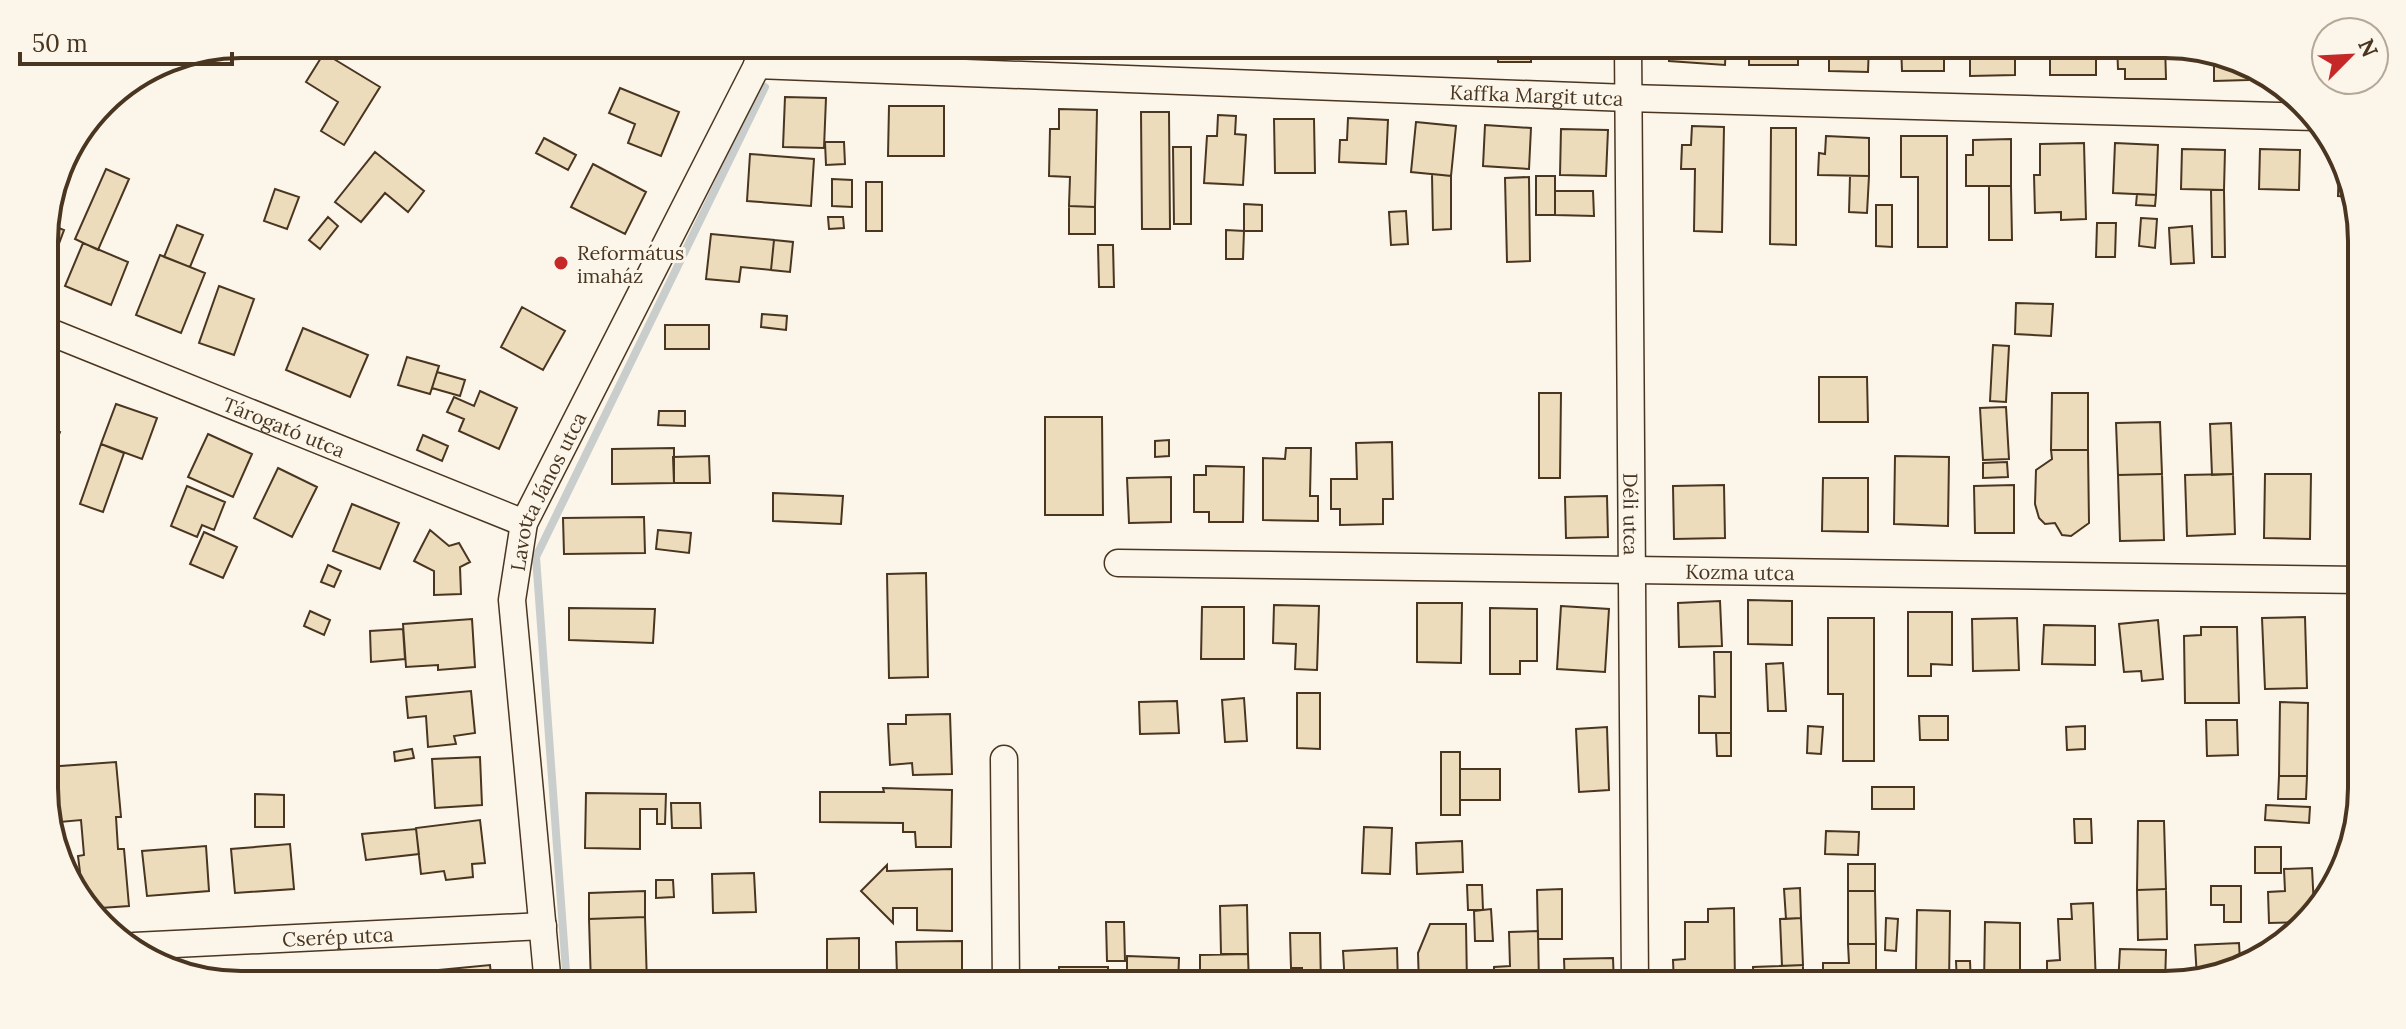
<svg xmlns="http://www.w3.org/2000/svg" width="2406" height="1029" font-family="Lora,serif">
<rect width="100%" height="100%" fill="#fbf6e9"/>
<path fill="#dce7d0" stroke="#887966" stroke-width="2" d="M804 44H1049V54L801 49Z"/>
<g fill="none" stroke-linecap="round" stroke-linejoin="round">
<path stroke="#c9cecd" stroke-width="8" d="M789 48 791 44
M567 985 536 557 765 87"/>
</g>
<path fill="#ecdcbc" stroke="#4a3520" stroke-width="2" d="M1344 44H1387L1386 56 1344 52Z
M1418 44H1461L1460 51 1418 47Z
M1498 44H1531V62H1498Z
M1561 44H1606V58H1561Z
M1670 44H1726L1725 65 1669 61Z
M1749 44H1798V65H1749Z
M1818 44H1869L1868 72 1829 71V51H1818Z
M1901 44H1944V71H1902Z
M1970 44H2015V75L1970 76Z
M2050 44H2096V75H2050Z
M2117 44H2165L2166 79H2125V69H2118Z
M324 53 380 87 344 145 321 131 338 102 306 82Z
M2214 54 2240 59 2248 65V80L2214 81Z
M620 88 679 112 661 156 628 143 635 124 609 113Z
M785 97 826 98 824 148 783 147Z
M889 106H944V156H888Z
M1059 109 1097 110 1095 207 1069 206 1070 177 1049 176 1050 129H1059Z
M1141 112H1169L1170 229H1142Z
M1218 115 1236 116 1235 134 1246 135 1243 185 1204 183 1207 136H1217Z
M1348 118 1388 120 1386 164 1339 162 1340 140H1347Z
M1274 119H1314L1315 173H1275Z
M1416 122 1456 126 1451 176 1411 172Z
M1485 125 1531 128 1529 169 1483 166Z
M1692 126 1724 127 1722 232 1694 231 1695 169H1681L1682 145H1691Z
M1771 128H1796V245L1770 244Z
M1561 129 1608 130 1606 176 1560 175Z
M1826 136 1869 138V176L1818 175 1819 153 1825 154Z
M1901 136H1947V247H1918V177H1901Z
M544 138 576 155 568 170 536 153Z
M2011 139V186H1966V155H1973V140Z
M825 142H844L845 164 826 165Z
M2084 143 2086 219 2061 220V212L2035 213 2034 175H2040V144Z
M2115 143 2158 145 2156 195 2113 193Z
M1173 147H1191V224H1174Z
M2182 149 2225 150 2224 190 2181 189Z
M2260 149 2300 150 2299 190 2259 189Z
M375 152 424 191 408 212 385 193 361 222 335 202Z
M750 154 814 159 811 206 747 201Z
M2339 163 2353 197 2338 196Z
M593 164 646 192 625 234 571 207Z
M106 169 129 179 98 250 75 239Z
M1432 174 1451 176V229L1433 230Z
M1536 176H1555V215H1536Z
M1850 176H1869L1867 213 1849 212Z
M1529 177 1530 261 1507 262 1505 178Z
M832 179 852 180V207L832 206Z
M866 182H882V231H866Z
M1989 186H2011L2012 240H1989Z
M275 189 299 197 287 229 264 221Z
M2211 190H2224L2225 257H2212Z
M1555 191H1593L1594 216 1555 215Z
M2137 194 2156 195 2155 206 2136 205Z
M2353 198 2360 214V256L2352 255Z
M1244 204 1262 205V231H1244Z
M1876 205H1892V247L1876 246Z
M1069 206 1095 207V234H1069Z
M1406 211 1408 244 1391 245 1389 212Z
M328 217 338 226 320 249 309 240Z
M828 217H843L844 228 829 229Z
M2141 218 2157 219 2155 248 2139 246Z
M46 223 64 230 47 276 45 275Z
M2097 223H2116L2115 257H2096Z
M177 225 203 235 190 267 164 257Z
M2192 226 2194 263 2171 264 2169 228Z
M1226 230 1244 231 1243 259H1226Z
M711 234 774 240 771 270 741 267 739 282 706 279Z
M774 240 793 242 790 272 771 270Z
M83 243 128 262 111 305 65 286Z
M1098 245H1113L1114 287H1099Z
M160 255 205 273 181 333 136 315Z
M219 286 254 299 234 355 199 343Z
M2016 303 2053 304 2051 336 2015 334Z
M522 307 565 331 543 370 501 347Z
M762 314 787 316 786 330 761 327Z
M665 325H709V349H665Z
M303 328 368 355 350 397 286 370Z
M1993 345 2009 346 2006 402 1990 401Z
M407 357 439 366 430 394 398 385Z
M437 372 465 380 460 396 432 388Z
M45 373 55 377 45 404Z
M1819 377H1867L1868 422H1819Z
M480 391 517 408 499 449 459 431 464 419 447 412 454 397 474 406Z
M1539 393H1561L1560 478H1539Z
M2052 393H2088V450H2051Z
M116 404 157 418 142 459 101 444Z
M2006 407 2009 459 1983 460 1980 408Z
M659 411H685V426L658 425Z
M1045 417H1102L1103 515H1045Z
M2160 422 2162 474 2118 475 2116 423Z
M2231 423 2233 474 2212 475 2210 424Z
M45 426 60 432 46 465 45 464Z
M208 434 252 454 233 497 188 477Z
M423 435 448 446 442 461 417 450Z
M1169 440V456L1155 457V441Z
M1392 442 1393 499H1383V524L1340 525V509H1331V479H1357L1356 443Z
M101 444 124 453 103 512 80 504Z
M674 448V483L612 484V449Z
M1286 448H1311L1310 496H1318V521L1263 520V458L1285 459Z
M2051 450H2088L2089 523 2071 536 2062 535 2055 523 2045 524 2039 518 2035 504 2036 470 2052 459Z
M709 456 710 483H674L673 457Z
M1895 456 1949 457 1948 526 1894 524Z
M2007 462 2008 477 1983 478V463Z
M1206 466 1244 467 1243 522H1209V512H1194V475H1206Z
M278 468 317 487 292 537 254 518Z
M2162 474 2164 540 2120 541 2118 475Z
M2233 474 2235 534 2187 536 2185 475Z
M2265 474H2311L2310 539 2264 538Z
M1171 477V522L1129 523 1127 478Z
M1823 478H1868V532L1822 531Z
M1724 485 1725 538 1674 539 1673 486Z
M2014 485V533H1975L1974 486Z
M187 486 225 502 214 530 202 525 197 537 171 526Z
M773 493 843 496 841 524 773 521Z
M1607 496 1608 537 1566 538 1565 497Z
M352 504 399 523 380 569 333 551Z
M644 517 645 553 564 554 563 518Z
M430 530 449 546 459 543 470 562 460 567 461 594 434 595V571L414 561Z
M658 530 691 533 689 553 656 549Z
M204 532 237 547 223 578 190 564Z
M328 565 341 571 334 587 321 582Z
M926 573 928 677 889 678 887 574Z
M1748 600 1792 601V645L1748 644Z
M1720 601 1722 646 1679 647 1678 603Z
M1417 603H1462L1461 663 1417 662Z
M1274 605 1319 606 1317 670 1295 669 1296 644 1273 643Z
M1561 606 1609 609 1605 672 1557 669Z
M1202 607H1244V659H1201Z
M569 608 655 609 653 643 569 640Z
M1490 608 1537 609V661H1520V674H1490Z
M310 611 330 620 324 635 304 626Z
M1908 612H1952V665L1931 664V676H1908Z
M2305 617 2307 688 2265 689 2262 618Z
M1828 618H1874V761H1843V694H1828Z
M2017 618 2019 670 1973 671 1972 619Z
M472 619 475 667 438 670V665L406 667 403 624Z
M2158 620 2163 679 2142 681 2141 671 2124 672 2119 624Z
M2044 625 2095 626V665L2042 664Z
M2201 627H2237L2239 703H2185L2184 636 2201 635Z
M403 629 405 659 371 662 370 631Z
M1714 652H1731V733H1699V696L1715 697Z
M1783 663 1786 711H1768L1766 664Z
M471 691 475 733 454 736 456 744 428 747 426 716 408 718 406 697Z
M1297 693H1320V749L1297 748Z
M1244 698 1247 741 1225 742 1222 700Z
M1177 701 1179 733 1140 734 1139 702Z
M2280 702 2308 703 2307 776H2279Z
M950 714 952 774 913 775 912 763 890 765 888 724H906V715Z
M1919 716H1948V740H1920Z
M2206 720H2237L2238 755 2207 756Z
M1808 726 1823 727 1821 754 1807 753Z
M2085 726V749L2067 750 2066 727Z
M1607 727 1609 790 1579 792 1576 729Z
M1716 733H1731V756H1717Z
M412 749 414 758 395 761 394 752Z
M1441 752H1460V815H1441Z
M480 757 482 805 435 808 432 759Z
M116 762 121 817H116L118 849H124L129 906 86 909 76 886 75 872H80L78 856 84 855 81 820 49 823 46 797V784H49L47 767Z
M1460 769H1500V800H1460Z
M2279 776H2307L2306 799H2278Z
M1872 787H1914V809H1872Z
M883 788 952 790 951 847H916L915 832H903V823L820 822V792H884Z
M586 793 666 794 665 824H657V809H640V849L585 848Z
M255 794 284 795V827H255Z
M671 803H700L701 828H672Z
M2266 805 2310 807 2309 823 2265 820Z
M2074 819H2091L2092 843H2075Z
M480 820 485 863 472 864 473 877 446 880 444 871 421 874 416 828Z
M2138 821H2164L2166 889 2137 890Z
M1364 827 1392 828 1390 874 1362 873Z
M416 829 419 854 366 860 362 834Z
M1826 831 1859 832 1858 855 1825 854Z
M1462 841 1463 872 1417 874 1416 843Z
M290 844 294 889 235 893 231 849Z
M206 846 209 891 147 896 142 851Z
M2255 847H2281V873H2255Z
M1848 864H1875V891H1848Z
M887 865V871L952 869V931L917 930V908H893V923L861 891Z
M2312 868 2314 907 2302 922 2269 923 2268 892 2285 891 2284 869Z
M754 873 756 912 713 913 712 874Z
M656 880H673L674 897 656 898Z
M1467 885H1482L1483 910H1468Z
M2211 886H2241V922H2224V905H2211Z
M1800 888 1801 918 1786 919 1784 889Z
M1562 889V939H1538L1537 890Z
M2166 889 2167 939 2138 940 2137 890Z
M645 891V917L589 919V893Z
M1848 891H1875L1876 944H1848Z
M2093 903 2096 985H2047V961L2060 960 2058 919H2072L2071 904Z
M1247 905 1248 954H1221L1220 906Z
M1734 908 1735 985H1674L1673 960 1685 959V922H1708V909Z
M1491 909 1493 941H1475L1474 911Z
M1917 910 1950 911 1949 985H1901V970H1916Z
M645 917 647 985H591L589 919Z
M1801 918 1803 965 1782 966 1780 919Z
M1886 918 1898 919 1896 951 1885 950Z
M1106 922H1124L1125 961H1107Z
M1985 922 2020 923V985H1984Z
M1430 924H1466L1467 985H1419L1418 953Z
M1538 931 1539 985H1494V967L1510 966 1509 932Z
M1290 933H1320L1321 985H1290L1289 978H1302V968H1291Z
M859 938V973L827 972V939Z
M962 941V975H949V985H921L920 976H897L896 942Z
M2239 943 2240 961 2197 978 2195 945Z
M1848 944H1876V985H1823V963H1849Z
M1397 948 1398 985H1345L1343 951Z
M2120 949 2166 950 2165 985H2118Z
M1248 954 1249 985H1200V955Z
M1127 956 1179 958 1178 985H1127Z
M1613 958 1614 985H1565L1564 959Z
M1956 961H1970L1971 985H1957Z
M490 965 492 985H431L429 971Z
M1803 965V985H1754L1753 967Z
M1059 967H1108V985H1059Z"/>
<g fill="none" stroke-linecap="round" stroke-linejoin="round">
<defs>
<g id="minor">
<path id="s1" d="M1628 44 1635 985"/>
<path id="s2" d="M757 65 1628 98 2316 117"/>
<path id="s3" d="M45 330 524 523"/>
<path id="s4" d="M1118 563 2361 580"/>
<path d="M1004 759 1006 985"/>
<path id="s5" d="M134 946 543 926"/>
<path id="s6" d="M548 985 512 600 524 523 768 44"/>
</g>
</defs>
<use href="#minor" stroke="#4a3520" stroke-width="29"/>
<use href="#minor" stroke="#fbf6e9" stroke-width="26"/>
</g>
<circle fill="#c62828" stroke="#fbf6e9" stroke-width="3" cx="561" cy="263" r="8"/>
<g text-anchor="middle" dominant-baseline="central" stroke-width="6" stroke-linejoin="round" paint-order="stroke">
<g font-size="20" fill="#4a3520" stroke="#fbf6e9">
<text stroke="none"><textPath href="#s2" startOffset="780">Kaffka Margit utca</textPath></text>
<text stroke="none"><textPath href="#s3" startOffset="258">Tárogató utca</textPath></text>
<text stroke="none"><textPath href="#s6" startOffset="502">Lavotta János utca</textPath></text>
<text stroke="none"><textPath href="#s1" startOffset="470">Déli utca</textPath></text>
<text stroke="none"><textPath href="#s4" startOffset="622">Kozma utca</textPath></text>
<text stroke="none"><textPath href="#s5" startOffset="204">Cserép utca</textPath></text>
</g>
<g font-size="20" fill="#4a3520" stroke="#fbf6e9" text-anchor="start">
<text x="577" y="252">Református<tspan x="577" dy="23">imaház</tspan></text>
</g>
</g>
<path d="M0 0H2406V1029H0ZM241 58H2165A183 183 0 0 1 2348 241V788A183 183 0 0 1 2165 971H241A183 183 0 0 1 58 788V241A183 183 0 0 1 241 58Z" fill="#fbf6e9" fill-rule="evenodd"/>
<path fill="none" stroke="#4a3520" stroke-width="4" d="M241 58H2165A183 183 0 0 1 2348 241V788A183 183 0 0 1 2165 971H241A183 183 0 0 1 58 788V241A183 183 0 0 1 241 58Z"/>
<g transform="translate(2350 56) rotate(66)"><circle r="38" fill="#fbf6e9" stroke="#b4a999" stroke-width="2"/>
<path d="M0-6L14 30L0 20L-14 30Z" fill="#c62828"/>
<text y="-12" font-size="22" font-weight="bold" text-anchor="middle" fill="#4a3520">N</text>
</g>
<path d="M20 52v12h212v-12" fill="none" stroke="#4a3520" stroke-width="4"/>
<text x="32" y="52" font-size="24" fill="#4a3520" stroke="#fbf6e9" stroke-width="6" paint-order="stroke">50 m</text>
</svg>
